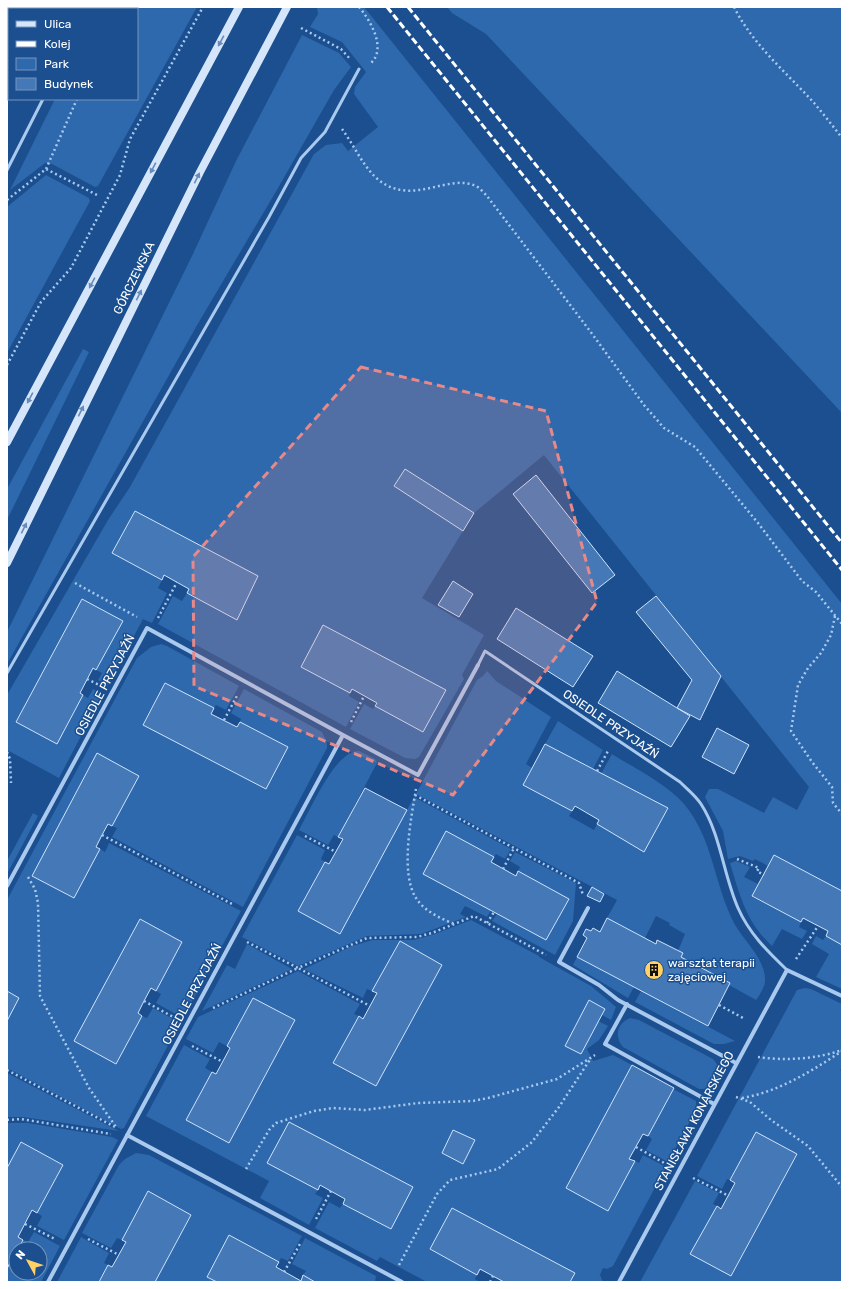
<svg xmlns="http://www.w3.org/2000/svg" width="849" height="1289" font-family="Rubik,sans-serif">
<rect width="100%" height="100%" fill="#1b4f8f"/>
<path fill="#2e69ad" d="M73 7H197L98 186 95 187 52 164 45 163 10 190 55 99H137V9H72Z
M317 7H364L842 604V891L774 855 768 866 755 859 753 861 740 856 728 859 723 831 705 797 709 789H718L764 813 773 797 797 810 809 787 544 455 474 513 405 469 394 486 463 531 422 598 484 635 462 675 464 679 419 757 415 759 405 758 350 729 364 704 373 709 375 706 423 732 445 690 324 625 301 667 350 693 349 696 359 702 346 727 158 624 173 596 182 601 187 593 237 619 135 511 112 553 162 580 158 588 167 593 152 623 143 619 108 685 98 680 102 673 96 670 123 621 82 599 16 722 57 744 83 695 88 698 93 689 103 694 59 778 7 750V695L108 520 130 487 314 154 326 145 342 143 348 151 378 127 354 94 355 87 366 72 342 42 310 27 318 14Z
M447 7H842V413L486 34 452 13Z
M302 35 339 53 351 67 334 90 278 188 196 327 7 664V632L192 256 236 161Z
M46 175 89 198 90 201 7 353V207Z
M83 349 89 352 7 520V489Z
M161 644 167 646 239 686 226 710 216 705 214 708 165 683 143 724 266 789 288 747 240 722 241 719 231 713 244 689 322 732 327 743V748L243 907 112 837 117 828 112 826 139 776 97 754 32 876 73 898 100 849 105 852 109 843 241 911 183 1018 156 1003 161 994 156 991 182 942 140 919 75 1041 116 1064 142 1016 147 1018 153 1008 180 1023 124 1128 121 1129 7 1068V1021L19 998 7 991V900L137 658 151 647Z
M487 671 496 681 551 717 526 764 532 768 523 785 572 811 569 816 594 830 597 824 644 851 668 809 601 774 612 754C634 768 667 784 684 804 713 838 714 884 734 923 744 941 764 958 765 978 766 986 760 994 756 1000L729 985 730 983 681 957 682 954 678 951 685 934 669 925 670 923 656 916 645 938 607 918 617 900 416 794 477 680 483 676Z
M558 721 603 750 593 769 545 744Z
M359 751 375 759 377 763 338 837 334 835 328 845 299 830C310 811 335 750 359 751Z
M414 797 511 849 505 859 496 854 494 857 446 832 491 910 487 917 465 906 460 914 466 917 421 934 367 936 298 966 242 937 297 835 325 850 321 859 325 862 298 911 407 810Z
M33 813 38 816 7 874V861Z
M515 852 576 883 573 921 555 955 492 921 497 914 546 940 569 899 518 871 520 867 510 861Z
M736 861 750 867 744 877 758 884 752 897 801 922 799 927 807 931 802 939 782 929 772 946C746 922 740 896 730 863Z
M471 920 539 956V957L591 986 616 1007 611 1020 602 1015 605 1009 589 1000 565 1046 581 1054 598 1021 608 1026 599 1040 587 1049 593 1061 613 1055 632 1065 566 1188 608 1210 635 1161 639 1163 643 1155 666 1167 613 1266 607 1269 603 1268 600 1275 603 1282H570L574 1273 452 1208 430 1249 477 1275 475 1279 480 1282H427L380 1257 377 1261 315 1228 329 1202 340 1208 343 1204 391 1229 413 1187 289 1122 318 1190 315 1194 323 1198 309 1225 260 1198 269 1181 146 1116 184 1045 210 1059 205 1068 212 1072 186 1120 229 1143 295 1020 253 998 227 1046 219 1042 213 1053 186 1039 198 1017 298 971 360 1004 354 1014 359 1016 333 1063 376 1086 442 965 400 941 372 991 367 989 363 998 304 969 352 946 373 940H414L435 934Z
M816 936 823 940 826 936 842 945V989L816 977 829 954 812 944Z
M247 944 292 969 202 1011 227 965 235 969Z
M577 957 634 987 628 998 573 965Z
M805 988 811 989 842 1004V1069L840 1070 842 1072V1282H640L695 1181 719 1193 713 1204 717 1206 691 1254 732 1275 797 1154 756 1132 730 1180 727 1179 722 1189 697 1176 797 990Z
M641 991 735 1041 724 1044H714L635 1002Z
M630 1018 639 1020 713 1059C723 1069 722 1083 709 1089H699L623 1047C614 1037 617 1023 630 1018Z
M7 1073 119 1131 23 1117H7Z
M673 1089 696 1101V1110L668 1162 646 1150 652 1139 648 1136Z
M7 1123H28L112 1137 118 1140 64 1240 37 1226 42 1216 37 1213 63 1165 21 1142 7 1168Z
M136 1153 149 1155 302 1236 288 1261 281 1258 279 1262 229 1235 207 1276 217 1282H155L191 1215 148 1192 122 1240 117 1238 111 1248 82 1233 119 1165 125 1159Z
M34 1232 60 1246 41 1282H7V1269L16 1252V1273H40V1249H18L23 1240 28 1242Z
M81 1237 109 1253 104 1263 108 1265 99 1282H57Z
M305 1238 376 1276 375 1282H315L303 1275 306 1271 292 1264Z"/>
<path fill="#4478b7" stroke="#cfe3fa" d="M7 7 14 9H9V56L7 55Z
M10 7H73L72 9H14Z
M405 469 474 513 463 531 394 486Z
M536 475 615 575 592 593 513 494Z
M135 511 258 576 237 620 187 593 189 589 164 575 162 580 112 553Z
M453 581 473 594 459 617 438 605Z
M656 596 721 676 700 720 677 708 692 680 636 612Z
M82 599 123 621 96 670 93 668 80 693 83 695 57 744 16 722Z
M516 608 593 656 573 687 497 639Z
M323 625 446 690 423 732 375 706 377 703 352 689 350 693 301 667Z
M617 671 690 716 671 747 598 703Z
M165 683 214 708 211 714 237 727 240 722 288 747 266 789 143 725Z
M717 728 749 745 734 774 702 757Z
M545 744 668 808 644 852 597 824 599 820 575 806 572 811 523 785Z
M97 753 139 776 112 826 108 824 102 835 96 847 100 849 74 898 32 876Z
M365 788 407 810 340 934 298 911 325 862 329 864 343 839 338 837Z
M446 831 494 857 491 862 516 876 518 871 569 899 546 940 423 874Z
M774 855 842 891V945L826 936 828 931 803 918 801 922 752 896Z
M592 887 604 894 600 902 587 896Z
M607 918 656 944 657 940 683 953 681 957 730 983 708 1026 577 957 587 938 583 935 586 929 591 931 593 928 600 932Z
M140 919 182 942 156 991 151 988 144 1001 138 1013 142 1016 116 1064 74 1041Z
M400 941 442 965 376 1086 333 1063 359 1016 363 1019 377 993 372 991Z
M7 991 19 998 7 1021Z
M253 998 295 1020 229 1143 186 1120 212 1072 216 1074 230 1048 227 1046Z
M589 1000 605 1009 581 1054 565 1046Z
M632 1065 674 1088 648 1136 643 1134 629 1159 635 1161 608 1211 566 1188Z
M289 1122 413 1187 391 1229 343 1204 345 1199 320 1185 318 1190 267 1163Z
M453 1130 475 1140 463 1164 442 1153Z
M756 1132 797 1154 731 1276 690 1254 717 1206 721 1209 735 1183 730 1180Z
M21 1142 63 1165 37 1213 32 1210 18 1237 23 1240 18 1249H16L7 1269V1168Z
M148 1191 191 1215 155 1282H99L108 1265 112 1267 126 1242 122 1240Z
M452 1208 575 1273 570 1282H504L480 1269 477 1275 430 1249Z
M229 1235 279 1262 276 1267 301 1281 303 1275 315 1282H217L207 1277Z"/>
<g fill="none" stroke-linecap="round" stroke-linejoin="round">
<path stroke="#a9c9ee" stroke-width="2.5" stroke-dasharray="2 3" stroke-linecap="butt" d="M359 7C370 20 387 48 371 63
M734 7C753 45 787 73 815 104 824 115 833 126 842 138
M123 9 124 7
M301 28 341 49 351 60
M342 129C354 145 364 169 380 181 414 206 448 173 476 186 480 188 484 193 487 196L590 331 644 405 664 428 695 447 758 523 802 581 816 592 842 624
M46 169 77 99
M7 200 46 169 99 196
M7 365 41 302 71 268 120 175 130 139 203 7
M75 583 137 617
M835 616 831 635 821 653 808 668 798 685 791 731 812 762 832 787 833 803 842 814
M158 618 177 582
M87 679 99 685
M224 720 238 694
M351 722 364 696
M7 752 10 759 11 783
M597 771 608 751
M416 789C411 819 400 873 416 898 424 911 440 918 454 924
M415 795 579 883 583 895
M102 835 234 905
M305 836 336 852
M737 859 759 868 757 871 764 875
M503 869 514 848
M28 877 35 889 38 903 40 996 89 1088 116 1127
M487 923 494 912
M247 942 298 968 367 938 417 937 432 933 474 916 546 955
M796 959 818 926
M144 1001 175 1018
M719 1005 745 1019
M213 1008 298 968 370 1006
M192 1046 223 1062
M758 1057C784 1061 817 1059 842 1050
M7 1070 115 1127
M736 1097 750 1102 771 1120 808 1146 842 1187
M742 1098C778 1092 812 1071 842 1051
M7 1120 21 1119 111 1134
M636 1147 666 1164
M246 1169 269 1130 276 1123 314 1111 333 1108 365 1110 418 1103 473 1101 488 1098 557 1079 595 1055
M693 1178 729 1196
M316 1219 331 1191
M25 1224 55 1239
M88 1239 119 1255
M399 1265 437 1194 450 1180 498 1169 532 1142 559 1107 591 1058
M284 1272 300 1244
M490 1282 493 1276"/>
<path stroke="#a9c9ee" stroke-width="3" d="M7 170 43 99
M478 665 485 651 680 782C687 789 695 795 701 804 721 835 723 874 738 908 749 933 767 951 787 970
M7 673 269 217 301 158 325 132 359 69"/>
<path stroke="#a9c9ee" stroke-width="4" d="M7 886 147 628 343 735
M588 908 559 962 599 985 618 1000 736 1063
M627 1004 605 1044 714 1104
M127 1135 402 1282
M48 1282 343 735 418 775 478 665
M619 1282 787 970 842 996"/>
<path stroke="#d6e6fa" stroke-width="8" d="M7 442 239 7
M7 563 200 172 287 7"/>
<path stroke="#fff" stroke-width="3" stroke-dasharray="7 3" stroke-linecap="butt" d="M387 7 842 570
M408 7 842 543"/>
</g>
<defs><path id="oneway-solid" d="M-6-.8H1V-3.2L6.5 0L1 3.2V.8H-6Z"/></defs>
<g fill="#668bba">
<use href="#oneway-solid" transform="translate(221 41) rotate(118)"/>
<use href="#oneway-solid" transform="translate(153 168) rotate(118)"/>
<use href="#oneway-solid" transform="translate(197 178) rotate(-64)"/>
<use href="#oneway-solid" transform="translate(92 283) rotate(118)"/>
<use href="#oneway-solid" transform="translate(139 295) rotate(-64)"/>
<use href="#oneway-solid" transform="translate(30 398) rotate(118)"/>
<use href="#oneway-solid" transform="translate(81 411) rotate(-64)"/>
<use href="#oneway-solid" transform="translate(24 528) rotate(-64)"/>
</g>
<path fill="#e88989" fill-opacity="0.2" stroke="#e88989" stroke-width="3" stroke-dasharray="8 5" stroke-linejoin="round" d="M361 367 546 411 597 602 453 795 194 686 193 557Z"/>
<defs>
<symbol id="building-disc" viewBox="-11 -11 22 22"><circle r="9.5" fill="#ffd166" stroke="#1b4f8f"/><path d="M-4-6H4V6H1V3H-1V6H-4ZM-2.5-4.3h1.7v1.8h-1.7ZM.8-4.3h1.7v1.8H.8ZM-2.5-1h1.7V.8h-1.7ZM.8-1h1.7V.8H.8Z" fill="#111"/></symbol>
</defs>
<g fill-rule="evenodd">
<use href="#building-disc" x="643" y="959" width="22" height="22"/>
</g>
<g text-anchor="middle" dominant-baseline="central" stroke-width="3" stroke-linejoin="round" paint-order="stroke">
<g font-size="12" fill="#fff" stroke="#1b4f8f">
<text transform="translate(134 278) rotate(-64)">GÓRCZEWSKA</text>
<text transform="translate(105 685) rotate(-62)">OSIEDLE PRZYJAŹŃ</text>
<text transform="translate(611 724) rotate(34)">OSIEDLE PRZYJAŹŃ</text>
<text transform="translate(192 994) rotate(-62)">OSIEDLE PRZYJAŹŃ</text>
<text transform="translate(694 1121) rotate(-62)">STANISŁAWA KONARSKIEGO</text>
</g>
<g font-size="12" fill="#fff" stroke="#1b4f8f" text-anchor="start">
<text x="668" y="963">warsztat terapii<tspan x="668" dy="14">zajęciowej</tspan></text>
</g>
</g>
<rect width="849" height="1289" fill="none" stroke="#ffffff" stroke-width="16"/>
<rect x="8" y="8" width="130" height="92" fill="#1b4f8f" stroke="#7695bc"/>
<rect x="16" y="21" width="20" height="6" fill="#d6e6fa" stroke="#7695bc"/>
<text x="44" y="28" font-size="12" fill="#ffffff">Ulica</text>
<rect x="16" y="41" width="20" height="6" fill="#ffffff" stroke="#7695bc"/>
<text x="44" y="48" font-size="12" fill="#ffffff">Kolej</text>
<rect x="16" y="58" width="20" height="12" fill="#2e69ad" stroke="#7695bc"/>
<text x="44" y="68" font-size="12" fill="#ffffff">Park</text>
<rect x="16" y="78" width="20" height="12" fill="#4478b7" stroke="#7695bc"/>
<text x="44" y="88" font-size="12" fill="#ffffff">Budynek</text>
<g transform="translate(28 1261) rotate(310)"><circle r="19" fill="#1b4f8f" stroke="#7695bc"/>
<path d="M0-3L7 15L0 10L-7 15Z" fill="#ffd166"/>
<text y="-6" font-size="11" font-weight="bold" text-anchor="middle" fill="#ffffff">N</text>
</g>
</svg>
